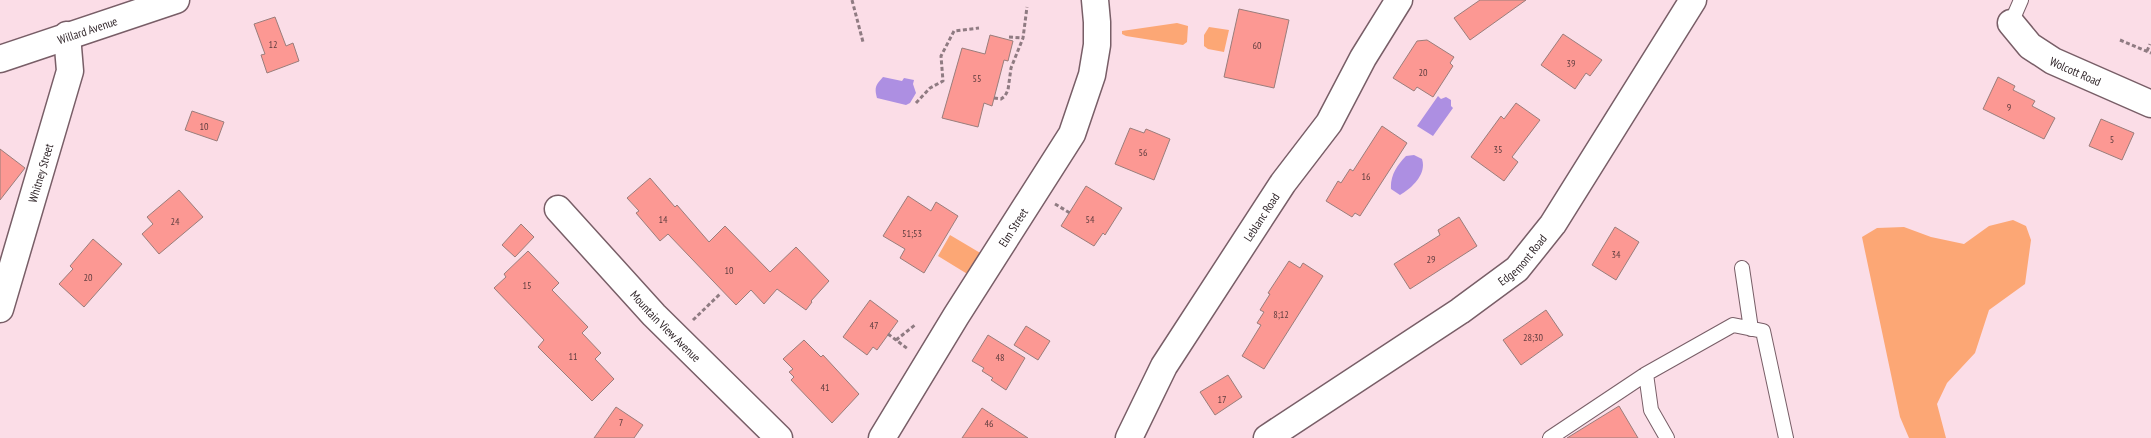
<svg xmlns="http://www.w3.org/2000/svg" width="2151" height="438" font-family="'PT Sans Narrow',sans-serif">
<rect width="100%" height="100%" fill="#fbdde7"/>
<path fill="#fca775" d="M1177 23 1188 26 1187 42 1183 45 1126 36 1122 34V31Z
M1209 27 1229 30 1224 52 1208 49 1204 46V35Z
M2013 220 2026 226 2031 240 2025 284 1989 310 1975 353 1947 383 1937 404 1946 438H1909L1900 417 1862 237 1877 228 1904 227 1931 237 1964 244 1989 226Z
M950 235 982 254 969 275 938 256Z"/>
<path fill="#ad8fe2" d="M883 77 902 81 904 78 914 80 913 84 916 93 910 103 906 105 877 98C874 87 876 85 883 77Z
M1438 96 1441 99 1446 97 1451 100V106L1453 108 1433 136 1417 126Z
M1414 155 1422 159C1427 174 1412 188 1400 195L1391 189C1390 176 1397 165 1406 156Z"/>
<path fill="#fc9893" stroke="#9a7d7b" d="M1480 0H1526L1470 40 1454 18Z
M1239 9 1289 20 1274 88 1224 77Z
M275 17 286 46 293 43 299 61 267 73 261 55 265 54 254 24Z
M1563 34 1602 60 1590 76 1586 73 1575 89 1541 65Z
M990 35 1013 41 1008 61 1004 60 992 106 984 103 978 127 942 118 962 48 985 54Z
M1427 40 1454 57 1450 63 1453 66 1433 97 1417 87 1414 91 1393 78 1417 41Z
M1998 77 2015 86 2013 90 2035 101 2032 106 2055 118 2044 139 1983 109Z
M1516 103 1540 120 1512 157 1518 162 1504 181 1471 157 1501 116 1504 119Z
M192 111 224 122 217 141 185 130Z
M2101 119 2134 133 2122 160 2089 146Z
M1382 126 1407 143 1360 216 1355 213 1352 217 1326 201 1338 181 1341 183 1350 169 1353 171Z
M1130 128 1144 133 1146 129 1170 139 1154 180 1115 164Z
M0 149 25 168 0 200Z
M650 178 675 207 677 205 709 242 725 226 770 272 796 247 829 281 811 301 812 302 806 310 777 289 764 304 751 290 736 305 668 234 660 241 636 213 639 211 627 198Z
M1086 186 1122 208 1105 235 1103 233 1094 246 1061 226Z
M179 190 203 217 159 254 142 234 153 224 147 217Z
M908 196 931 211 936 202 958 216 924 273 900 258 905 249 883 236Z
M1459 217 1477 246 1410 289 1394 264 1440 235 1438 230Z
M521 224 534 237 515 257 502 245Z
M1615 227 1639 242 1616 280 1592 265Z
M93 239 122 264 84 307 59 284 73 269 70 266Z
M528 251 559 283 552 290 588 327 582 333 601 353 595 359 614 379 592 401 538 347 544 340 494 288 506 277 504 274Z
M1289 261 1300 268 1303 263 1323 276 1264 369 1242 356 1261 325 1257 323 1264 312 1260 310 1270 294 1268 293Z
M870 300 898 321 877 350 873 347 867 355 843 337Z
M1546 310 1563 335 1521 365 1503 340Z
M1026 326 1050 341 1038 360 1014 345Z
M988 335 1025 358 1006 390 991 380 993 378 982 371 984 368 972 361Z
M804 340 821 357 823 355 859 394 832 423 791 380 794 377 789 372 793 369 783 359Z
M1228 375 1242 397 1215 415 1200 392Z
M1619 406 1638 438H1567Z
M616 407 643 425 634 438H594Z
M982 408 1028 438H962Z"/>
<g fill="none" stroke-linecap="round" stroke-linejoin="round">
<defs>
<path id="lane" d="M2011 23 2021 0
M1742 268 1751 329
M1550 438 1646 374
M1667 438 1651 410 1646 374 1733 325 1763 331 1786 438"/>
<g id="street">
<path id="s1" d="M2011 23 2030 46 2053 61 2151 104"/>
<path id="s2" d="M0 59 176 0"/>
<path id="s3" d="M558 209 654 315 779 438"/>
<path id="s4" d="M0 309 70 71 67 35"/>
<path id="s5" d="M882 438 956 316 1072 134 1092 75 1097 45V22L1095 0"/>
<path id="s6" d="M1129 438 1164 366 1283 183 1329 123 1363 58 1399 0"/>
<path id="s7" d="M1267 438 1460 311 1517 269 1553 224 1693 0"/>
</g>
</defs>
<use href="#lane" stroke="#785e67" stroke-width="16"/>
<use href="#street" stroke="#785e67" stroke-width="29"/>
<path stroke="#8f7b82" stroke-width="3" stroke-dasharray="4 2.5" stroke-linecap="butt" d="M852 0 863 42
M1009 37 1023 38
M2120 40 2151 53
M2147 51 2150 44
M994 98 1001 99 1005 96 1008 90 1011 68 1023 38 1027 7
M916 103 930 88 943 81 941 56 954 31 979 28
M1055 204 1070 213
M693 320 720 294
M888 334 908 349
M896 340 915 325"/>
<use href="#lane" stroke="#fff" stroke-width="14"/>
<use href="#street" stroke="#fff" stroke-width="26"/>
</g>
<g text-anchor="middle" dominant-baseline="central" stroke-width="4" stroke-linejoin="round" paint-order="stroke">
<g font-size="10" fill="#5e3d3f">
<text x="273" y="44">12</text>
<text x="1257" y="45">60</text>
<text x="1571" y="63">39</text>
<text x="1423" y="72">20</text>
<text x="977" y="78">55</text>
<text x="2009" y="107">9</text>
<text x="204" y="126">10</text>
<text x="2112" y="139">5</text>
<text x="1498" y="149">35</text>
<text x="1143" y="152">56</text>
<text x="1366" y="176">16</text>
<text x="663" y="219">14</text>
<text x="1090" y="219">54</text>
<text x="175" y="221">24</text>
<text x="912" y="233">51;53</text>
<text x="1616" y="254">34</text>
<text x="1431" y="259">29</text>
<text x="729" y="270">10</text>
<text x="88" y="277">20</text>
<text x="527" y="285">15</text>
<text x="1281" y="314">8;12</text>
<text x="874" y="325">47</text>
<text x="1533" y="337">28;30</text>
<text x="573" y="356">11</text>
<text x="1000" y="357">48</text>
<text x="825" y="387">41</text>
<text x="1222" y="399">17</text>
<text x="621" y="422">7</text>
<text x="989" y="423">46</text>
</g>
<g font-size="12" fill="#2a1f23" stroke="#fff">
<text stroke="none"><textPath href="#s2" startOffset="92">Willard Avenue</textPath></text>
<text stroke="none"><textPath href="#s1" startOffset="82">Wolcott Road</textPath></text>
<text stroke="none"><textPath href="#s4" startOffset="142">Whitney Street</textPath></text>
<text stroke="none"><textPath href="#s6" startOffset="258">Leblanc Road</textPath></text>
<text stroke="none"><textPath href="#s5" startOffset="248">Elm Street</textPath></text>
<text stroke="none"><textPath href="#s7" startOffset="312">Edgemont Road</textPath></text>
<text stroke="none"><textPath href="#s3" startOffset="159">Mountain View Avenue</textPath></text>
</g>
</g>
</svg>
